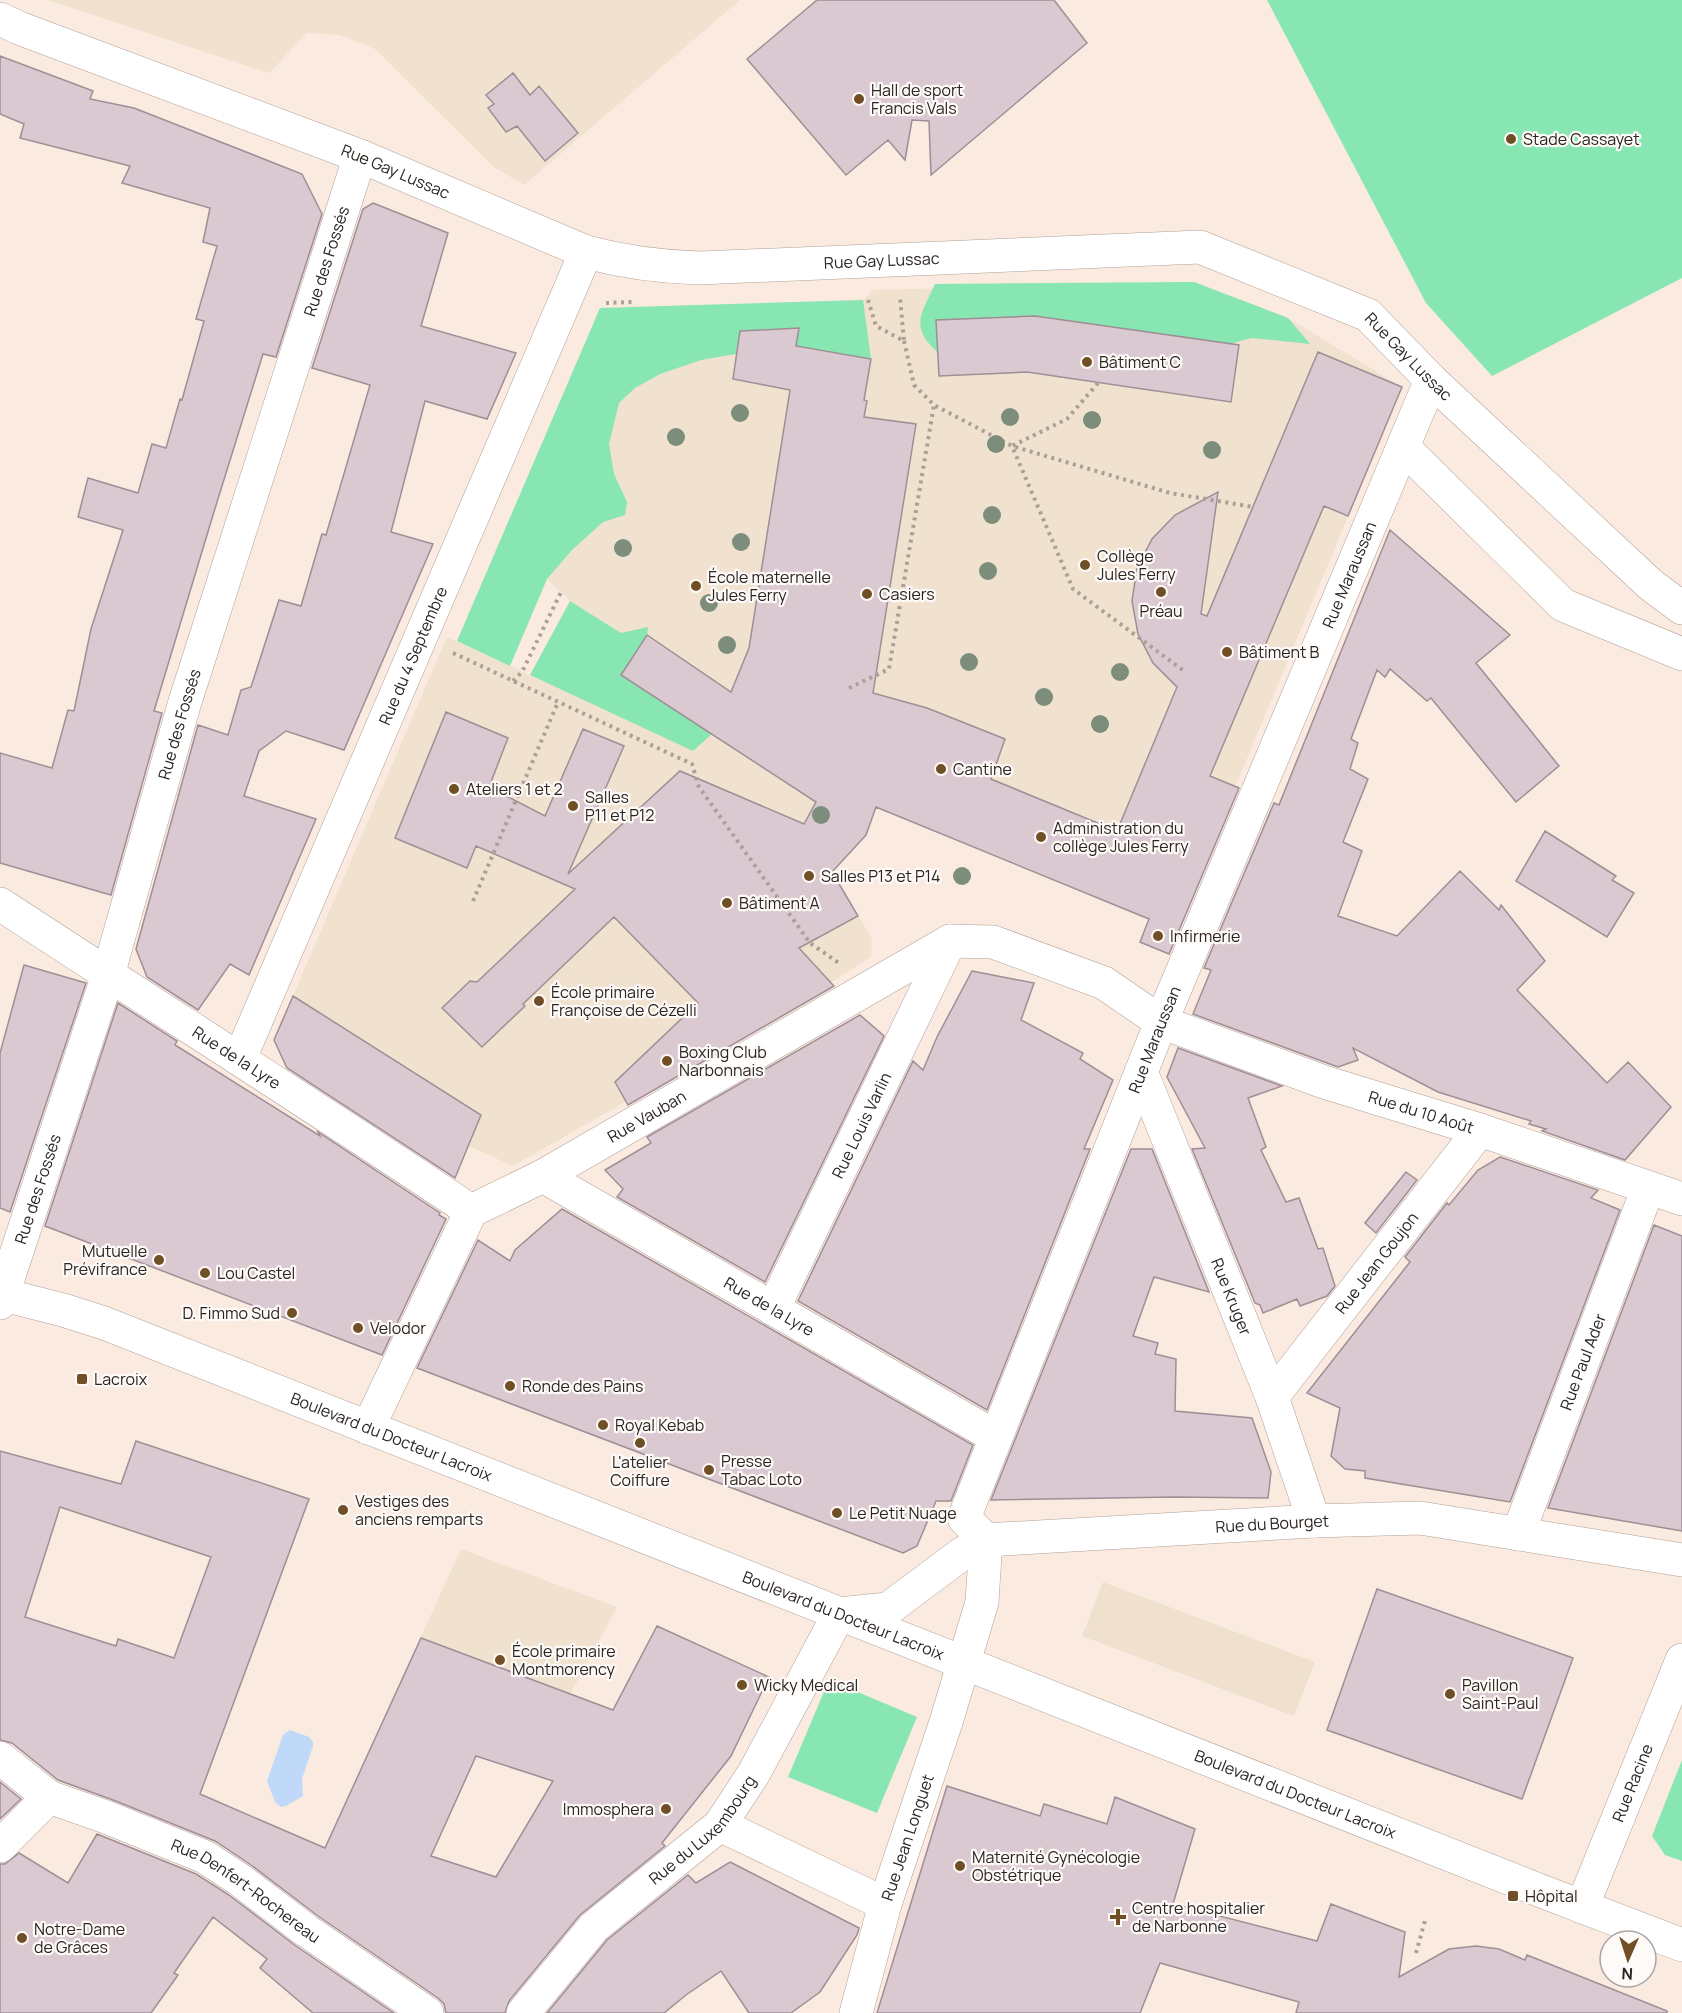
<svg xmlns="http://www.w3.org/2000/svg" width="1682" height="2013" font-family="Manrope,sans-serif">
<rect width="100%" height="100%" fill="#faeae0"/>
<path fill="#f1e1cf" d="M48 0H740L524 185 494 167 375 49 340 35 307 33 269 73Z
M1194 282 1288 318 1402 387 1176 929 876 808 866 835 828 864 872 939 871 957 793 1006 513 1166 469 1146 459 1168 280 1053 274 1040 447 637 586 701 620 632 570 601 547 579 600 308 863 300 873 290Z
M461 1549 617 1607 528 1773 435 1700 400 1683Z"/>
<path fill="#f0e1ce" d="M1103 1582 1315 1662 1294 1716 1082 1636Z"/>
<path fill="#87e6b2" d="M1267 0H1682V278L1492 376 1426 303Z
M1194 282 1288 318 1310 344 1252 338 1229 344 1035 316 937 320 938 353C909 326 921 315 935 284Z
M863 300 871 359 796 347 798 328 740 331 736 354 701 360 660 374 635 388 619 403 609 444 614 474 627 502 625 515 603 522 572 550 547 579 510 666 457 641 600 308Z
M570 601 621 633 648 627 647 635 621 676 713 733 693 751 530 675Z
M829 1680 917 1717 877 1813 788 1777Z
M1682 1760V1861L1665 1855 1652 1836Z"/>
<path fill="#c0d9f8" d="M290 1730 309 1737 313 1742V1746L302 1779 303 1796 286 1806 281 1807 275 1802 267 1781 283 1735Z"/>
<path fill="#dbc9d1" stroke="#9f8e95" stroke-width="1.5" fill-rule="evenodd" d="M817 0H1054L1087 43 931 175 929 121 912 120 905 160 888 140 846 175 747 59Z
M0 56 93 91 90 99 134 108 302 174 322 214 276 357 263 354 213 515 154 711 162 713 111 895 0 863V753L52 768 68 710 74 711 91 629 123 530 78 517 88 478 138 493 152 444 166 448 180 399 182 400 204 321 196 319 217 246 203 242 210 208 122 183 130 166 20 138 24 124 0 114Z
M513 73 530 95 539 86 578 133 545 161 517 126 506 132 488 108 494 104 486 95Z
M373 203 448 233 421 326 516 353 487 419 425 401 391 532 433 544 344 750 286 731 259 751 244 796 316 819 249 975 230 964 198 1010 147 977 136 949 198 725 228 735 241 690 251 687 279 600 301 606 322 534 326 535 370 385 312 368 363 209Z
M1035 316 1239 345 1231 402 1027 372 939 376 936 320Z
M799 328 796 346 871 359 864 400 867 401 864 417 916 424 873 693 927 708 1005 739 991 779 1117 831 1177 687 1153 663 1138 634 1132 601 1137 568 1152 539 1175 515 1218 492 1201 614 1207 616 1318 352 1402 387 1348 516 1324 506 1210 776 1239 788 1169 954 1140 942 1149 919 876 807 866 835 832 872 858 916 799 948 834 986 628 1105 615 1082 698 1003 614 917 523 1004 525 1006 482 1047 442 1008 470 981 477 982 575 889 476 846 467 868 395 838 446 712 508 738 489 787 545 816 583 729 624 746 568 874 680 771 804 824 816 802 621 675 647 635 731 692 749 648 790 390 733 379 740 331Z
M1390 530 1510 635 1476 663 1559 766 1516 802 1431 698 1427 701 1390 669 1385 677 1377 670 1351 739 1358 743 1350 769 1368 779 1343 842 1362 851 1338 916 1397 936 1460 871 1499 910 1501 905 1545 961 1517 990 1607 1083 1628 1062 1671 1107 1625 1160 1542 1131 1546 1129 1529 1124 1531 1121 1438 1092 1353 1048 1358 1060 1338 1067 1193 1014 1211 970 1204 968 1274 803 1279 805Z
M1545 831 1616 876 1612 880 1634 893 1607 937 1516 881Z
M24 965 86 983 10 1212 0 1208V1053Z
M972 971 1034 983 1021 1020 1083 1053 1080 1059 1113 1080 1084 1149H1090L987 1410 798 1301 913 1061 923 1070 937 1037Z
M293 996 481 1115 455 1178 287 1068 274 1040Z
M118 1003 177 1041 175 1045 320 1136 318 1132 440 1213 439 1215 446 1219 382 1355 45 1226Z
M860 1015 884 1036 765 1282 617 1197 623 1189 605 1170 651 1143 647 1137Z
M1178 1048 1282 1086 1248 1098 1266 1147 1261 1150 1286 1202 1299 1198 1318 1249 1323 1248 1335 1286 1327 1296 1300 1306 1297 1299 1263 1313 1260 1305 1255 1303 1192 1149 1205 1148 1167 1077Z
M1131 1149H1152L1209 1292 1154 1277 1133 1336 1158 1343 1155 1354 1176 1359 1175 1411 1252 1418 1271 1472 1268 1498 1174 1497 991 1500Z
M1500 1157 1598 1190 1591 1198 1620 1210 1510 1502 1365 1478V1471L1345 1469 1331 1456 1340 1408 1307 1393 1410 1262 1405 1257 1447 1203 1449 1205 1478 1170Z
M1406 1172 1417 1180 1376 1233 1365 1223Z
M562 1209 973 1445 951 1501H936L917 1546 903 1553 417 1368 478 1240 510 1261 515 1250Z
M1654 1225 1682 1236V1531L1548 1508Z
M136 1441 309 1499 200 1794 325 1848 421 1638 613 1710 657 1626 769 1677 731 1756 662 1843 665 1846 580 1915 509 2001 505 2013H446L444 2004 438 1998 318 1916 251 1865 215 1841 113 1800 58 1780 12 1743 0 1740V1451L121 1484ZM60 1507 211 1557 174 1658 118 1639 116 1646 25 1617ZM476 1756 553 1781 496 1877 431 1856Z
M1377 1589 1573 1658 1522 1799 1327 1730Z
M0 1782 21 1799 0 1819Z
M947 1786 1040 1816 1044 1804 1107 1824 1115 1797 1195 1829 1173 1904 1317 1941 1331 1904 1405 1932 1399 1977 1449 1949 1476 1946 1499 1949 1525 1960 1527 1955 1667 2011V2013H1296L1299 2002 1160 1963 1140 2013H877Z
M97 1834 196 1874 229 1895 296 1946 394 2013H313L260 1968 267 1959 213 1917 174 1973 178 1975 151 2013H0V1864H5L19 1853 68 1883Z
M730 1862 859 1928 857 1935 820 1992 791 2013H749L721 1971 686 1995 664 2013H547L607 1940 688 1875 696 1883Z"/>
<g fill="none" stroke-linecap="round" stroke-linejoin="round">
<defs>
<g id="street">
<path id="s1" d="M0 19 19 28 360 156 586 252C624 262 660 267 700 268L1200 247 1368 315 1431 380 1651 585 1682 608"/>
<path d="M1403 447 1563 605 1682 654"/>
<path id="s2" d="M0 904C157 1007 316 1107 471 1211"/>
<path id="s3" d="M240 1058 586 252"/>
<path id="s4" d="M1142 1074 1272 1397 1314 1521"/>
<path id="s5" d="M543 1176 996 1437"/>
<path id="s6" d="M0 1303 108 975 184 705 360 156"/>
<path id="s7" d="M773 1309 950 941"/>
<path id="s8" d="M1272 1397 1480 1130"/>
<path id="s9" d="M368 1428 471 1211 543 1176 950 941 993 942 1104 983 1161 1022 1324 1082 1480 1130 1682 1199"/>
<path id="s10" d="M1518 1534 1648 1188"/>
<path id="s11" d="M986 1540 964 1518 1161 1022 1431 380"/>
<path id="s12" d="M0 1758 49 1797 106 1817 205 1857 240 1880 307 1931 427 2013"/>
<path d="M720 1825 885 1904"/>
<path d="M0 1846 49 1797"/>
<path id="s13" d="M1582 1907 1682 1660"/>
<path id="s14" d="M523 2013 594 1927 720 1825 754 1773 839 1614 888 1609 963 1553 986 1540 1314 1521 1420 1518 1682 1560"/>
<path id="s15" d="M856 2013 885 1904 946 1722 982 1602 986 1540"/>
</g>
<g id="secondary">
<path id="s16" d="M0 1294 63 1310 104 1323 1536 1889 1682 1945"/>
</g>
</defs>
<use href="#street" stroke="#b0a197" stroke-width="34"/>
<use href="#secondary" stroke="#b0a197" stroke-width="34"/>
<path stroke="#ab9f97" stroke-width="4" stroke-dasharray="3 4.5" stroke-linecap="butt" d="M868 300 876 326 904 341 900 297
M606 303 632 302
M904 341 914 385 934 405 1012 446 1170 493 1253 507
M1098 383 1067 419 1012 446 1073 589 1184 671
M453 653 692 764 699 787 810 943 839 963
M513 681 522 672 561 592
M849 688 889 669 934 405
M473 901 558 702
M1416 1953 1426 1917"/>
<use href="#street" stroke="#fff" stroke-width="33"/>
<use href="#secondary" stroke="#fff" stroke-width="33"/>
</g>
<g fill="#7c8d7c">
<circle cx="740" cy="413" r="9"/>
<circle cx="1010" cy="417" r="9"/>
<circle cx="1092" cy="420" r="9"/>
<circle cx="676" cy="437" r="9"/>
<circle cx="996" cy="444" r="9"/>
<circle cx="1212" cy="450" r="9"/>
<circle cx="992" cy="515" r="9"/>
<circle cx="741" cy="542" r="9"/>
<circle cx="623" cy="548" r="9"/>
<circle cx="988" cy="571" r="9"/>
<circle cx="709" cy="603" r="9"/>
<circle cx="727" cy="645" r="9"/>
<circle cx="969" cy="662" r="9"/>
<circle cx="1120" cy="672" r="9"/>
<circle cx="1044" cy="697" r="9"/>
<circle cx="1100" cy="724" r="9"/>
<circle cx="821" cy="815" r="9"/>
<circle cx="962" cy="876" r="9"/>
</g>
<g fill="#704f26" stroke="#fefaf8" stroke-width="2">
<circle cx="859" cy="99" r="6"/>
<circle cx="1511" cy="139" r="6"/>
<circle cx="1087" cy="362" r="6"/>
<circle cx="1085" cy="565" r="6"/>
<circle cx="696" cy="586" r="6"/>
<circle cx="1161" cy="592" r="6"/>
<circle cx="867" cy="594" r="6"/>
<circle cx="1227" cy="652" r="6"/>
<circle cx="941" cy="769" r="6"/>
<circle cx="454" cy="789" r="6"/>
<circle cx="573" cy="806" r="6"/>
<circle cx="1041" cy="837" r="6"/>
<circle cx="809" cy="876" r="6"/>
<circle cx="727" cy="903" r="6"/>
<circle cx="1158" cy="936" r="6"/>
<circle cx="539" cy="1001" r="6"/>
<circle cx="667" cy="1061" r="6"/>
<circle cx="159" cy="1260" r="6"/>
<circle cx="205" cy="1273" r="6"/>
<circle cx="292" cy="1313" r="6"/>
<circle cx="358" cy="1328" r="6"/>
<rect x="76" y="1373" width="12" height="12" rx="3"/>
<circle cx="510" cy="1386" r="6"/>
<circle cx="603" cy="1425" r="6"/>
<circle cx="640" cy="1443" r="6"/>
<circle cx="709" cy="1470" r="6"/>
<circle cx="343" cy="1510" r="6"/>
<circle cx="837" cy="1513" r="6"/>
<circle cx="500" cy="1660" r="6"/>
<circle cx="742" cy="1685" r="6"/>
<circle cx="1450" cy="1694" r="6"/>
<circle cx="666" cy="1809" r="6"/>
<circle cx="960" cy="1866" r="6"/>
<rect x="1507" y="1890" width="12" height="12" rx="3"/>
<path d="M1115 1908h6v6h6v6h-6v6h-6v-6h-6v-6h6z"/>
<circle cx="22" cy="1938" r="6"/>
</g>
<g text-anchor="middle" dominant-baseline="central" stroke-width="4.5" stroke-linejoin="round" paint-order="stroke">
<g font-size="16" fill="#2b2521" stroke="#fefaf8" text-anchor="start">
<text x="871" y="90">Hall de sport<tspan x="871" dy="18">Francis Vals</tspan></text>
<text x="1523" y="139">Stade Cassayet</text>
<text x="1099" y="362">Bâtiment C</text>
<text x="1097" y="556">Collège<tspan x="1097" dy="18">Jules Ferry</tspan></text>
<text x="708" y="577">École maternelle<tspan x="708" dy="18">Jules Ferry</tspan></text>
<text x="879" y="594">Casiers</text>
<text x="1161" y="611" text-anchor="middle">Préau</text>
<text x="1239" y="652">Bâtiment B</text>
<text x="953" y="769">Cantine</text>
<text x="466" y="789">Ateliers 1 et 2</text>
<text x="585" y="797">Salles<tspan x="585" dy="18">P11 et P12</tspan></text>
<text x="1053" y="828">Administration du<tspan x="1053" dy="18">collège Jules Ferry</tspan></text>
<text x="821" y="876">Salles P13 et P14</text>
<text x="739" y="903">Bâtiment A</text>
<text x="1170" y="936">Infirmerie</text>
<text x="551" y="992">École primaire<tspan x="551" dy="18">Françoise de Cézelli</tspan></text>
<text x="679" y="1052">Boxing Club<tspan x="679" dy="18">Narbonnais</tspan></text>
<text x="147" y="1251" text-anchor="end">Mutuelle<tspan x="147" dy="18">Prévifrance</tspan></text>
<text x="217" y="1273">Lou Castel</text>
<text x="280" y="1313" text-anchor="end">D. Fimmo Sud</text>
<text x="370" y="1328">Velodor</text>
<text x="94" y="1379">Lacroix</text>
<text x="522" y="1386">Ronde des Pains</text>
<text x="615" y="1425">Royal Kebab</text>
<text x="721" y="1461">Presse<tspan x="721" dy="18">Tabac Loto</tspan></text>
<text x="640" y="1462" text-anchor="middle">L'atelier<tspan x="640" dy="18">Coiffure</tspan></text>
<text x="355" y="1501">Vestiges des<tspan x="355" dy="18">anciens remparts</tspan></text>
<text x="849" y="1513">Le Petit Nuage</text>
<text x="512" y="1651">École primaire<tspan x="512" dy="18">Montmorency</tspan></text>
<text x="754" y="1685">Wicky Medical</text>
<text x="1462" y="1685">Pavillon<tspan x="1462" dy="18">Saint-Paul</tspan></text>
<text x="654" y="1809" text-anchor="end">Immosphera</text>
<text x="972" y="1857">Maternité Gynécologie<tspan x="972" dy="18">Obstétrique</tspan></text>
<text x="1525" y="1896">Hôpital</text>
<text x="1132" y="1908">Centre hospitalier<tspan x="1132" dy="18">de Narbonne</tspan></text>
<text x="34" y="1929">Notre-Dame<tspan x="34" dy="18">de Grâces</tspan></text>
</g>
<g font-size="16" fill="#2b2521" stroke="#fefaf8">
<text stroke="none"><textPath href="#s1" startOffset="424">Rue Gay Lussac</textPath></text>
<text stroke="none"><textPath href="#s6" startOffset="1092">Rue des Fossés</textPath></text>
<text stroke="none"><textPath href="#s1" startOffset="928">Rue Gay Lussac</textPath></text>
<text stroke="none"><textPath href="#s1" startOffset="1486">Rue Gay Lussac</textPath></text>
<text stroke="none"><textPath href="#s11" startOffset="1050">Rue Maraussan</textPath></text>
<text stroke="none"><textPath href="#s3" startOffset="438">Rue du 4 Septembre</textPath></text>
<text stroke="none"><textPath href="#s6" startOffset="606">Rue des Fossés</textPath></text>
<text stroke="none"><textPath href="#s11" startOffset="546">Rue Maraussan</textPath></text>
<text stroke="none"><textPath href="#s2" startOffset="282">Rue de la Lyre</textPath></text>
<text stroke="none"><textPath href="#s9" startOffset="1296">Rue du 10 Août</textPath></text>
<text stroke="none"><textPath href="#s9" startOffset="440">Rue Vauban</textPath></text>
<text stroke="none"><textPath href="#s7" startOffset="204">Rue Louis Varlin</textPath></text>
<text stroke="none"><textPath href="#s6" startOffset="120">Rue des Fossés</textPath></text>
<text stroke="none"><textPath href="#s8" startOffset="170">Rue Jean Goujon</textPath></text>
<text stroke="none"><textPath href="#s4" startOffset="240">Rue Kruger</textPath></text>
<text stroke="none"><textPath href="#s5" startOffset="261">Rue de la Lyre</textPath></text>
<text stroke="none"><textPath href="#s10" startOffset="184">Rue Paul Ader</textPath></text>
<text stroke="none"><textPath href="#s16" startOffset="417">Boulevard du Docteur Lacroix</textPath></text>
<text stroke="none"><textPath href="#s14" startOffset="972">Rue du Bourget</textPath></text>
<text stroke="none"><textPath href="#s16" startOffset="903">Boulevard du Docteur Lacroix</textPath></text>
<text stroke="none"><textPath href="#s13" startOffset="134">Rue Racine</textPath></text>
<text stroke="none"><textPath href="#s16" startOffset="1389">Boulevard du Docteur Lacroix</textPath></text>
<text stroke="none"><textPath href="#s14" startOffset="258">Rue du Luxembourg</textPath></text>
<text stroke="none"><textPath href="#s15" startOffset="183">Rue Jean Longuet</textPath></text>
<text stroke="none"><textPath href="#s12" startOffset="282">Rue Denfert-Rochereau</textPath></text>
</g>
</g>
<g transform="translate(1628 1959) rotate(183)"><circle r="28" fill="#fefaf8" stroke="#aaa5a2" stroke-width="1.5"/>
<path d="M0-4.5L10 22L0 15L-10 22Z" fill="#704f26"/>
<text y="-9" font-size="16" font-weight="bold" text-anchor="middle" fill="#2b2521">N</text>
</g>
</svg>
